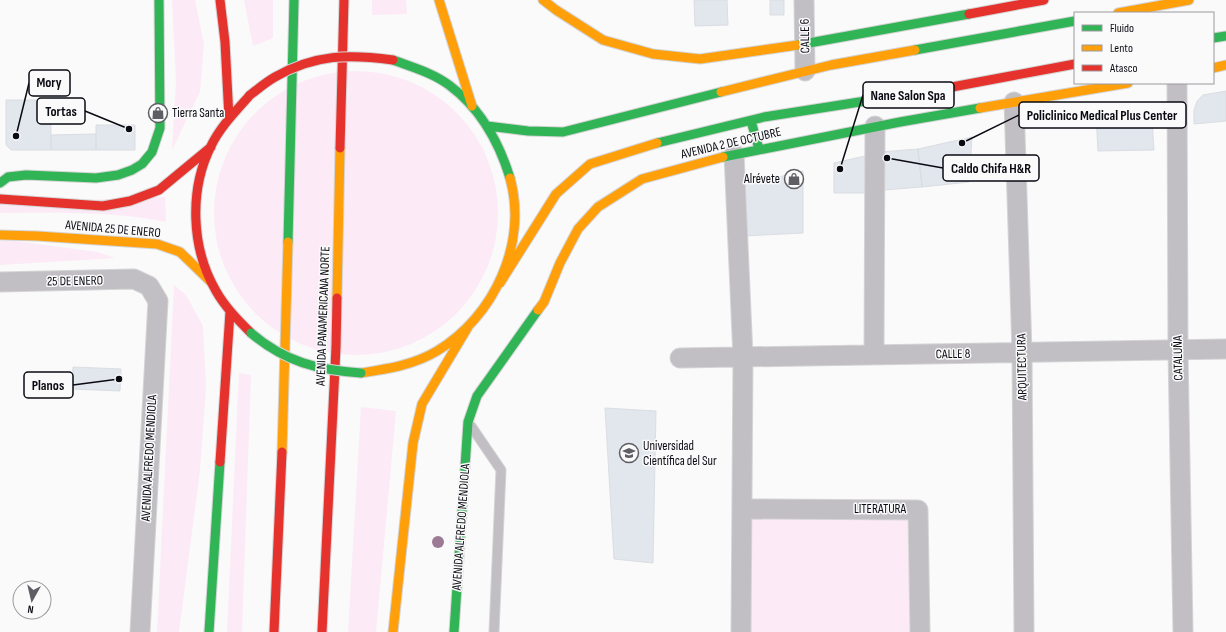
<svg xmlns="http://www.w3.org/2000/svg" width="1226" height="632" font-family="'Sofia Sans Condensed',sans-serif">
<rect width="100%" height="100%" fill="#fafafa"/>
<path fill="#fceaf6" d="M172 0H195L204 44 200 92 172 150 176 81Z
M244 0H273V38L253 46Z
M372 0H406L407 14 372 15Z
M214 213a142 142 0 1 1 284 0a142 142 0 1 1-284 0Z
M165 197 166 222C112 211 55 213 0 213V203Z
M0 241H15L97 252 115 258 0 265Z
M174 285 186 295 203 326 206 388 200 470 179 632H157Z
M239 373 251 375 242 632H227Z
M361 407 396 411 376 632H348Z
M748 515 914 516 915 632H747Z"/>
<path fill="#e2e6ed" stroke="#dadde2" d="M694 0H727L728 25 695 26Z
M770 0H784V15H770Z
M1226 91V121L1194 124V110L1197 101 1203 95Z
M6 100H51V150H11L6 145Z
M1151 105 1154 150 1098 151 1096 115Z
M96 125H135V150H96Z
M96 134V150H51V135Z
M972 137 969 182 922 187 918 149Z
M918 149 922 187 884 190 881 152Z
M865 156 866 193H834V163Z
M803 171V233L744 236 743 186Z
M73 367 121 369 120 391 72 389Z
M605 408 656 411 653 563 614 559Z"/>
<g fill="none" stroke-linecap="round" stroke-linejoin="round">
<defs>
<path id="lane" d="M471 426 501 470 494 632"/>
<path id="street" d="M804 0 805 71
M1177 83 1178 350 1183 632
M1014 102 1022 352 1024 632
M734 154 743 357 741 632
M0 282 134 279 149 286 158 301 140 632
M874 355 875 126
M680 358 1226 349
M742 509 918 510 920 632"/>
<path id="fast" d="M1213 38 1226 36
M798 45 969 14
M915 50 1075 21
M393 60C412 67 433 73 449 85 480 108 499 142 510 178
M751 121 759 149
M487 126 528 131 563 132 721 92
M657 143 764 117 936 90
M723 157 900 122 980 108
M0 183 8 177 26 175 96 178 118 175 132 170 142 164 152 152 160 128 159 0
M288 242 294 0
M209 632 220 462
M454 632 468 422 477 396 538 310"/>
<path id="slow" d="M439 0 472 106
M543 0 556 10 603 40 653 54 700 59 798 45
M1118 13 1189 0
M1213 68 1226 65
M721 92 831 65 915 50
M980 108 1128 83
M0 235 37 236 157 244 180 252 211 282
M500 283 556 194 590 164 657 143
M337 298 340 148
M538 310 544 302 560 263 578 229 598 207 642 179 723 157
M361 373C387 369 414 365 437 351 494 317 528 244 510 178
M282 452 288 242
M393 632 413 443 422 404 468 327"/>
<path id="jam" d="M220 0 225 42 229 118
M969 14 1044 0
M936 90 1075 64
M250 95C236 111 220 127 211 146 189 190 191 248 216 291 225 307 238 320 251 333
M340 148 344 0
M0 199 103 206 130 201 159 190 211 147
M220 462 230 312
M274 632 282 452
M322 632 336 347 337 298"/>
</defs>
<use href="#lane" stroke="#d4d4d5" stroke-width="11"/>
<use href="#street" stroke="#d4d4d5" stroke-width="21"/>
<use href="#fast" stroke="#d4d4d5" stroke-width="11"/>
<use href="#slow" stroke="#d4d4d5" stroke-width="11"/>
<use href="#jam" stroke="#d4d4d5" stroke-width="11"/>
<use href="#lane" stroke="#c1bec4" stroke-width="9"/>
<use href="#street" stroke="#c1bec4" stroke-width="19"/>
<use href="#fast" stroke="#30b455" stroke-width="9"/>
<use href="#slow" stroke="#ff9f0a" stroke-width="9"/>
<use href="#jam" stroke="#e5322d" stroke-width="9"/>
<defs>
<path id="fast-bridge" d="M251 333C285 362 318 370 361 373"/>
<path id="jam-bridge" d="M250 95C258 89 266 82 275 77 315 54 349 54 393 60"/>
</defs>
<use href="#fast-bridge" stroke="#d4d4d5" stroke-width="11" stroke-linecap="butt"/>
<use href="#jam-bridge" stroke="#d4d4d5" stroke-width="11" stroke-linecap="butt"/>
<use href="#fast-bridge" stroke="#30b455" stroke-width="9"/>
<use href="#jam-bridge" stroke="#e5322d" stroke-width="9"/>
</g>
<circle fill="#9c7994" cx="438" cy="542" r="6"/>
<defs>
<symbol id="shop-ring" viewBox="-11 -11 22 22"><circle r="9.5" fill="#fafafa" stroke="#5e5e64" stroke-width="1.5"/><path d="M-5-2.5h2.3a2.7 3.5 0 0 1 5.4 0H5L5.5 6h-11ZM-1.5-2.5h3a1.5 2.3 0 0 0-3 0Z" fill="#5e5e64"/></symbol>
<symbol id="university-ring" viewBox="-11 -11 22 22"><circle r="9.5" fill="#fafafa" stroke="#5e5e64" stroke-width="1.5"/><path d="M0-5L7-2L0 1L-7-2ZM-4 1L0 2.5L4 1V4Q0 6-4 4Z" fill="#5e5e64"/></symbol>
</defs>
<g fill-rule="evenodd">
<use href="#shop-ring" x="147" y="102" width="22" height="22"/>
<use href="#shop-ring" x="783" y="168" width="22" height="22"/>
<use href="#university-ring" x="618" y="442" width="22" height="22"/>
</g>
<g text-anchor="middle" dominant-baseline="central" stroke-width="3" stroke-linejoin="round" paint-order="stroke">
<g font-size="13" fill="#0a0a13" stroke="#fafafa">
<text transform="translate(805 36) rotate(-91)">CALLE 6</text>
<text transform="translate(731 143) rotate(-13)">AVENIDA 2 DE OCTUBRE</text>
<text transform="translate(113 229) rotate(5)">AVENIDA 25 DE ENERO</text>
<text transform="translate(75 281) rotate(-1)">25 DE ENERO</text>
<text transform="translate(323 316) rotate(-88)">AVENIDA PANAMERICANA NORTE</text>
<text transform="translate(953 354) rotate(-1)">CALLE 8</text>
<text transform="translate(1178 358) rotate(-91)">CATALUÑA</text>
<text transform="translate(1022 367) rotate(-91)">ARQUITECTURA</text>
<text transform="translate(149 458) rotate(-87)">AVENIDA ALFREDO MENDIOLA</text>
<text x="880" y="509">LITERATURA</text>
<text transform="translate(461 527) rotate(-86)">AVENIDA ALFREDO MENDIOLA</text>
</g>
<g font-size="13" fill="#0a0a13" stroke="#fafafa" text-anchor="start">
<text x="172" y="113">Tierra Santa</text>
<text x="780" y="179" text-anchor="end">Alrévete</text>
<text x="643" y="446">Universidad<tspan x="643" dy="15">Científica del Sur</tspan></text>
</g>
</g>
<path fill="none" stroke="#0a0a13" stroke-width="1.5" d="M16 136L29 83M840 169L863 95M129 129L85 111M962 143L1019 115M887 158L943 168M119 379L73 385"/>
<g fill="#0a0a13" stroke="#fafafa" stroke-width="1.5">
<circle cx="16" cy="136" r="4"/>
<circle cx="840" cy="169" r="4"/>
<circle cx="129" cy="129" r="4"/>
<circle cx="962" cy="143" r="4"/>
<circle cx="887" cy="158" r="4"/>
<circle cx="119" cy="379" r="4"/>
</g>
<g fill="#fafafa" stroke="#0a0a13" stroke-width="1.5">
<rect x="29" y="70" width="41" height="26" rx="4"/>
<rect x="863" y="82" width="91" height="26" rx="4"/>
<rect x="37" y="98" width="48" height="26" rx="4"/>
<rect x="1019" y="102" width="167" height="26" rx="4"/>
<rect x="943" y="155" width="96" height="26" rx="4"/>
<rect x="24" y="372" width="49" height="26" rx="4"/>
</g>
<g font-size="14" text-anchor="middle" font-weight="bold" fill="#0a0a13">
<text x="49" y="87">Mory</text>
<text x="908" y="100">Nane Salon Spa</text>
<text x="61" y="116">Tortas</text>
<text x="1102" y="120">Policlinico Medical Plus Center</text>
<text x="991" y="173">Caldo Chifa H&amp;R</text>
<text x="48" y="390">Planos</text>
</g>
<rect x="1074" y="12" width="140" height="72" fill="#fafafa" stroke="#9a9a9e"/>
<rect x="1082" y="25" width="20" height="6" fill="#30b455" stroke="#9a9a9e"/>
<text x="1110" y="32" font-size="12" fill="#0a0a13">Fluido</text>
<rect x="1082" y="45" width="20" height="6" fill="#ff9f0a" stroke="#9a9a9e"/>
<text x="1110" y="52" font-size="12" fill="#0a0a13">Lento</text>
<rect x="1082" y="65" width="20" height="6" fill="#e5322d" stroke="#9a9a9e"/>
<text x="1110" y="72" font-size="12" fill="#0a0a13">Atasco</text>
<g transform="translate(32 600) rotate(188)"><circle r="19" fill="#fafafa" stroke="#9a9a9e"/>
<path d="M0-3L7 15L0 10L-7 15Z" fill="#5e5e64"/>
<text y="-6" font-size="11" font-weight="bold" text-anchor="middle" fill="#0a0a13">N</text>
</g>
</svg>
